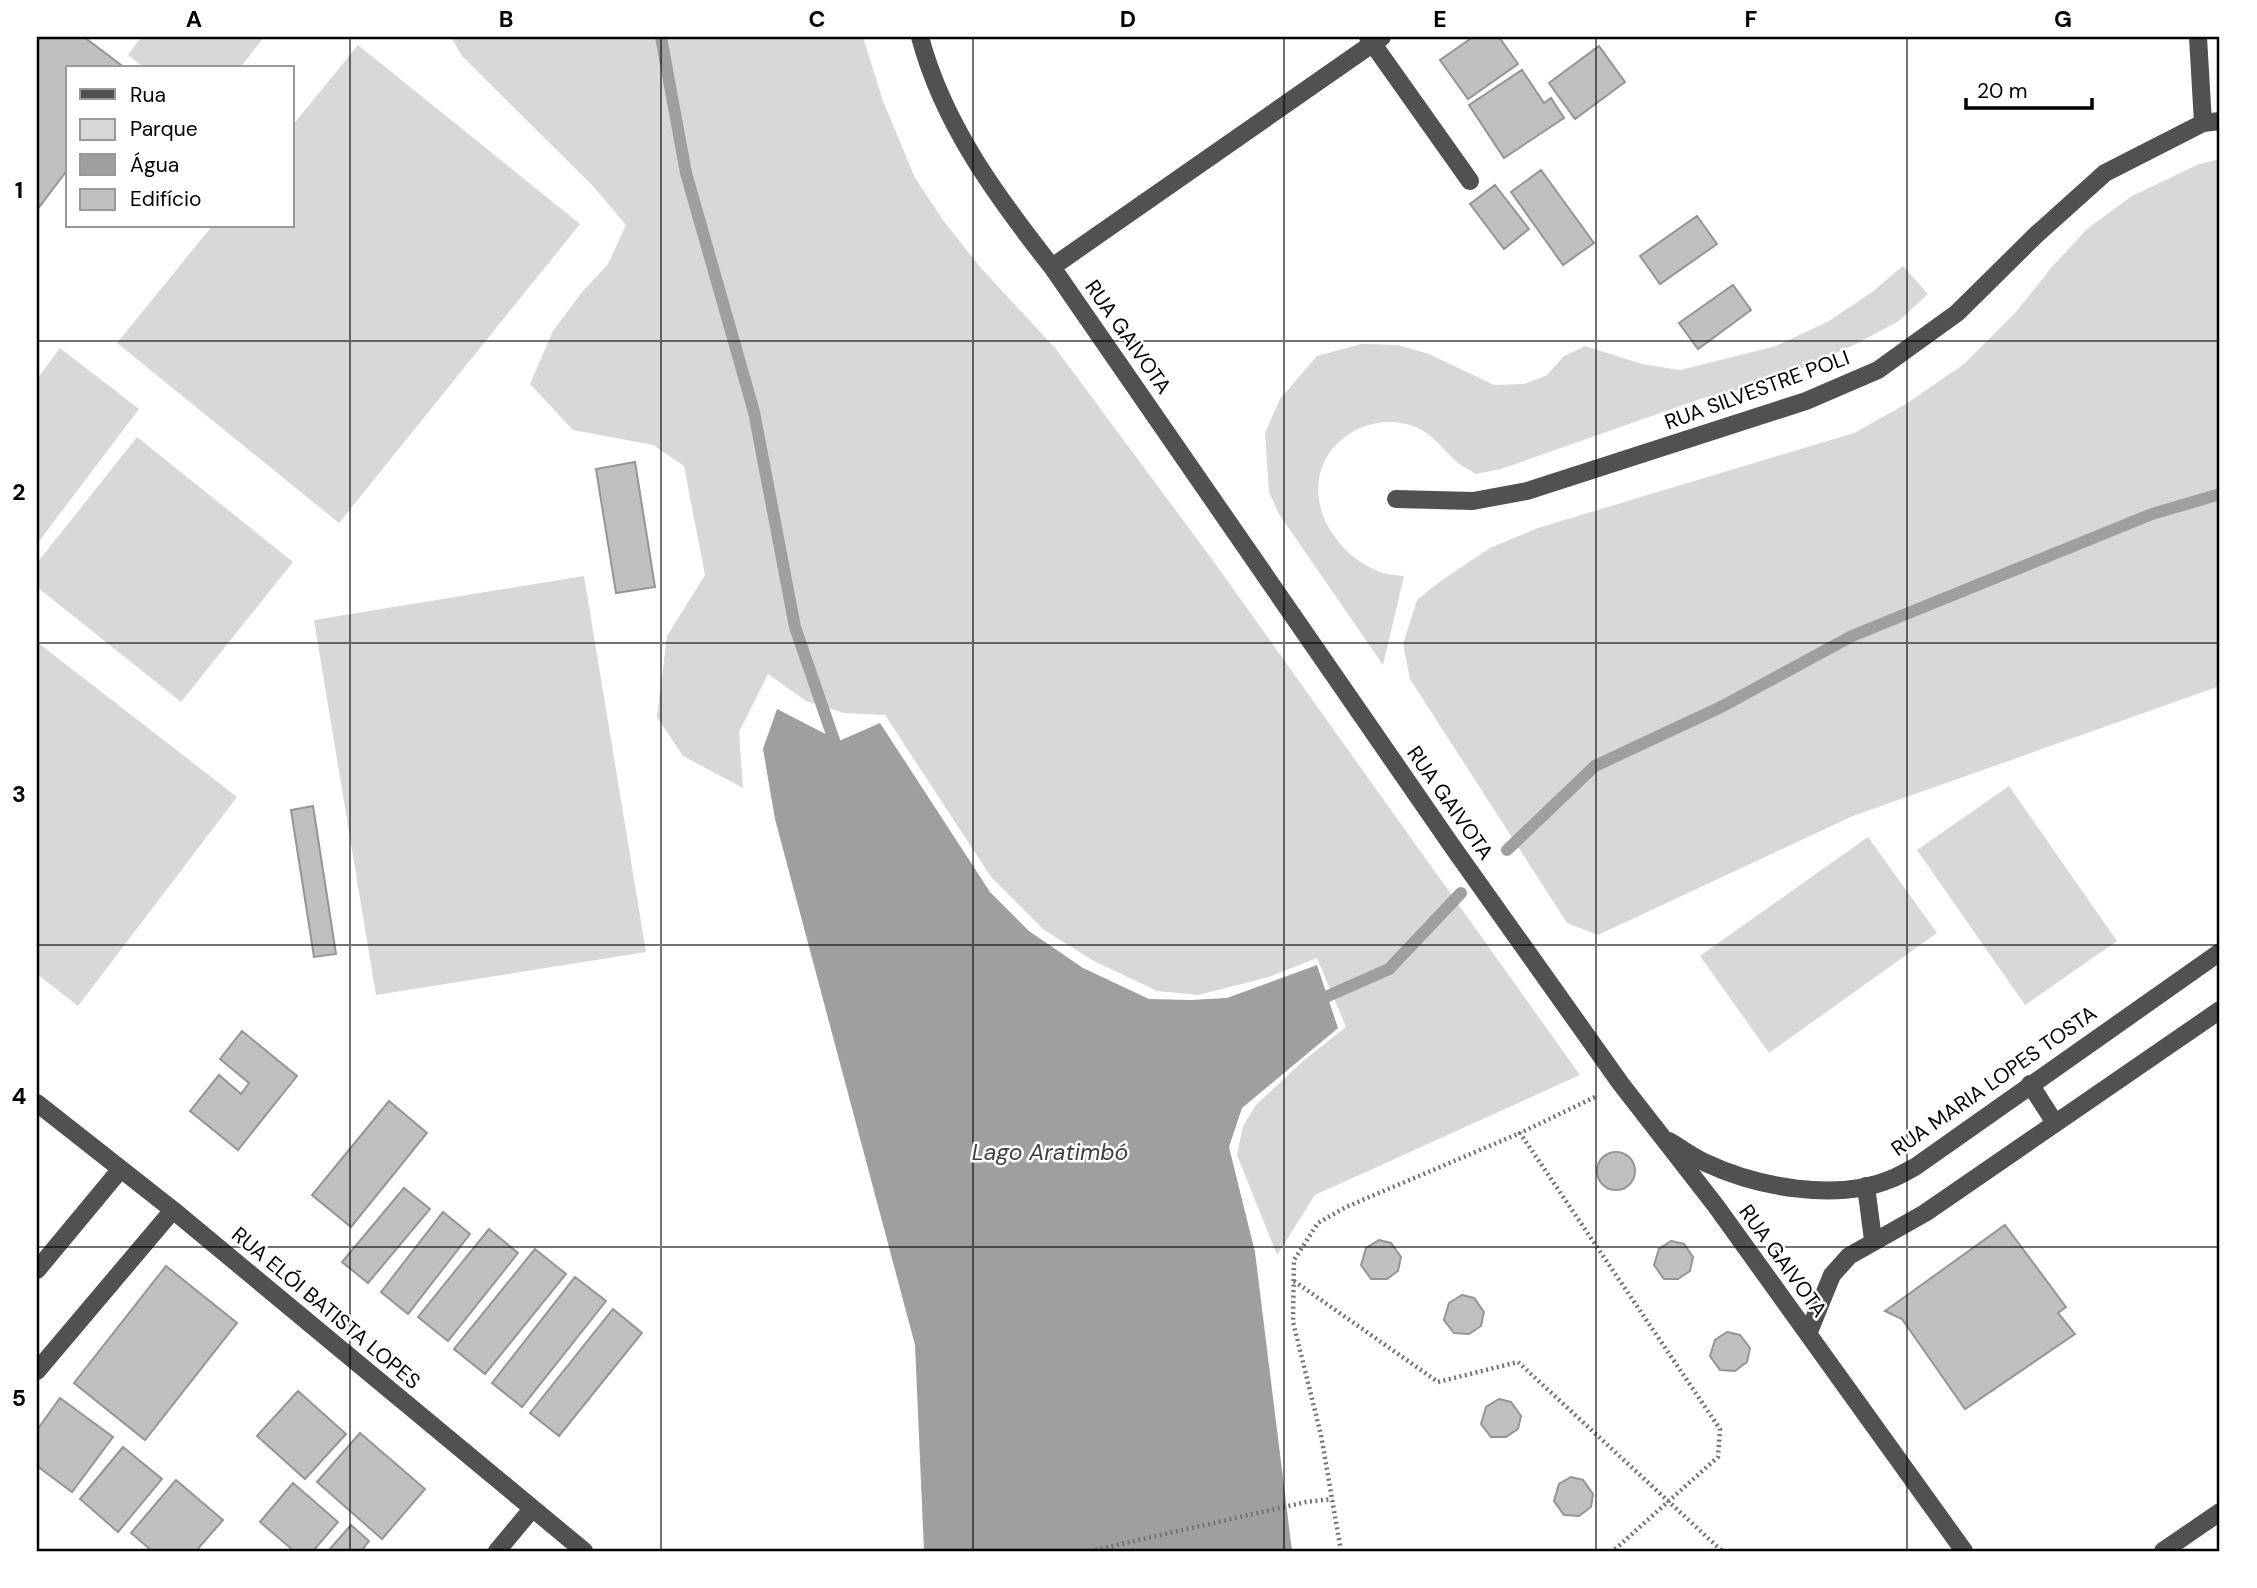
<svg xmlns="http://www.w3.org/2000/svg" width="2257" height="1588" font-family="'DM Sans',sans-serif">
<rect width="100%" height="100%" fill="#fff"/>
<path fill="#d8d8d8" d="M141 37H264L240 68H145L128 55Z
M451 37H863L883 101 915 178 943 220 980 267 1056 349 1214 562 1580 1075 1315 1195 1277 1255 1237 1155 1243 1126 1256 1105 1304 1060 1346 1027 1317 958 1269 977 1198 995 1157 991 1094 961 1044 930 991 877 885 715 844 713 806 701 768 674 739 732 743 788 683 756 657 717 667 636 705 575 684 466 653 445 573 430 530 384 553 331 582 292 608 264 626 225 592 185 462 56Z
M358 45 580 224 339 523 117 343 212 226H292V126Z
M2220 159V686L1853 816 1598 935 1567 923 1410 679 1403 644 1417 600 1442 580 1490 548 1538 528 1854 433 1906 404 1964 364 2016 312 2051 268 2087 229 2132 196 2199 164Z
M1903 266 1928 294 1899 321 1856 344 1810 365 1760 385 1700 399 1501 469 1476 474C1470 470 1463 467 1458 463 1442 449 1434 434 1413 426 1374 412 1326 436 1319 479 1313 519 1343 557 1378 571 1386 575 1396 575 1404 576L1383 665 1279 514 1269 492 1265 433 1280 399 1317 356 1361 344 1398 345 1429 354 1494 385 1524 384 1547 375 1564 356 1585 346 1642 364 1680 370 1776 346 1829 321 1872 292Z
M60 348 139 409 37 544V379Z
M137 437 293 562 181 702 37 587V563Z
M584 576 646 952 376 995 314 620Z
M37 642 237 797 78 1006 37 974Z
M2009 786 2117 941 2025 1005 1917 850Z
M1868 837 1937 933 1769 1053 1700 956Z"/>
<path fill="#9f9f9f" d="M777 709 839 741 880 723 990 892 1029 931 1083 968 1149 999 1191 1000 1227 998 1317 965 1338 1028 1242 1108 1229 1147 1255 1252 1292 1551H924L915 1345 775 819 763 749Z"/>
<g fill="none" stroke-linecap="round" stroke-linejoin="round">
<path stroke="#9f9f9f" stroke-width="12" d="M661 37 686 173 754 412 795 627 838 752
M1507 850 1595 766 1721 707 1852 636 2152 514 2220 494
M1312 1003 1389 969 1461 893"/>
</g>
<path fill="#c0c0c0" stroke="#959595" stroke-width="2" d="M37 37H84L125 68H68V169L37 210Z
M1473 37H1499L1518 64 1468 99 1440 60Z
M1599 46 1625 82 1575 119 1549 83Z
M1522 70 1544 103 1551 98 1564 118 1504 158 1469 105Z
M1541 170 1594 243 1563 265 1511 192Z
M1495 185 1529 229 1504 249 1470 204Z
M1697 216 1717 244 1660 284 1640 256Z
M1733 285 1751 310 1698 349 1679 323Z
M635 462 655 587 616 593 596 469Z
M313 806 336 954 314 957 291 810Z
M242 1031 297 1076 238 1150 190 1111 219 1075 241 1094 249 1083 220 1059Z
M389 1101 427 1133 351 1227 312 1195Z
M1597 1171a19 19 0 1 1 38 0a19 19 0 1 1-38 0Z
M404 1188 430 1209 368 1283 342 1262Z
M443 1212 470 1234 408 1314 381 1292Z
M2005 1225 2066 1307 2058 1313 2075 1334 1965 1409 1902 1319 1885 1311Z
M489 1229 518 1253 448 1341 418 1317Z
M1379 1240 1391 1243 1401 1257 1398 1271 1387 1279H1371L1361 1265 1366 1248Z
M1671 1241 1684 1244 1693 1257 1690 1271 1678 1279H1664L1654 1265 1659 1249Z
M535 1249 566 1274 485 1374 454 1349Z
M166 1266 237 1323 145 1440 74 1383Z
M575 1277 606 1301 522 1407 492 1383Z
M1462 1295 1474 1298 1484 1312 1481 1326 1469 1334 1454 1333 1444 1320 1449 1303Z
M613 1309 642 1333 559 1436 530 1413Z
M1727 1332 1740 1335 1750 1348 1747 1362 1735 1371 1720 1370 1710 1356 1715 1340Z
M298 1391 346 1434 305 1479 257 1436Z
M60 1398 113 1437 72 1492 37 1466V1430Z
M1499 1399 1511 1402 1521 1416 1518 1429 1506 1437H1491L1481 1424 1486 1407Z
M360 1433 425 1489 382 1539 317 1482Z
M123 1447 162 1479 118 1532 80 1499Z
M1571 1477 1583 1480 1593 1494 1591 1507 1579 1516 1564 1515 1554 1501 1559 1484Z
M176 1480 223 1520 196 1551H152L131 1533Z
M293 1483 338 1522 313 1551H294L260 1522Z
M351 1525 369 1541 361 1551H328Z"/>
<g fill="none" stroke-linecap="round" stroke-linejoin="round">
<path stroke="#737373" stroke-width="4.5" stroke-dasharray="2 3.5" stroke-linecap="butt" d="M1595 1097 1520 1133 1720 1429 1718 1457 1613 1551
M1294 1281 1438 1382 1518 1362 1722 1551
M1090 1551 1306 1502 1332 1499
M1341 1551 1321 1435 1293 1322 1294 1260 1318 1223 1346 1207 1520 1133"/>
<path stroke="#515151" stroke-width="18" d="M920 37C943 124 997 197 1052 267L1452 846 1621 1084 1716 1206 1964 1551
M1368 37 1470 181
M2198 37 2203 123
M1052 267 1382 37
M1396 499 1473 501 1527 491 1806 401 1878 370 1957 313 2037 234 2105 173 2203 123 2220 121
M2030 1084 2055 1123
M37 1103 173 1210 584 1551
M1669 1141C1681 1148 1693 1157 1706 1163 1757 1187 1837 1202 1891 1179 1899 1176 1907 1171 1915 1167L2220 952
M1866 1186 1873 1240
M37 1270 120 1170
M1808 1334 1832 1275 1849 1256 1925 1213 2220 1010
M37 1371 173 1210
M497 1551 532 1509
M2163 1551 2220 1512"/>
</g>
<path fill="none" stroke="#000" stroke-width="2" stroke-opacity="0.55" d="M350 37V1551M661 37V1551M973 37V1551M1284 37V1551M1596 37V1551M1907 37V1551M37 341H2220M37 643H2220M37 945H2220M37 1247H2220"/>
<g text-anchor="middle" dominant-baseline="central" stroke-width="5" stroke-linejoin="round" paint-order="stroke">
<g font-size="21" fill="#000" stroke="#fff">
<text transform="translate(1128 337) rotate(55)">RUA GAIVOTA</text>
<text transform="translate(1757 390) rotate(-20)">RUA SILVESTRE POLI</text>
<text transform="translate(1450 803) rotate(55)">RUA GAIVOTA</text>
<text transform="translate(1994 1081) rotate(-35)">RUA MARIA LOPES TOSTA</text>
<text transform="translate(1783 1261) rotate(54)">RUA GAIVOTA</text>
<text transform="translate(326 1308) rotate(40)">RUA ELÓI BATISTA LOPES</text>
</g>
<g font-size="23" font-style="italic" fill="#404040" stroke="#fff">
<text x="1050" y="1152">Lago Aratimbó</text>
</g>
</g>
<rect width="2257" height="1588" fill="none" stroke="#ffffff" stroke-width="77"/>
<rect x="66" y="66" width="228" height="161" fill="#ffffff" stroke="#999999" stroke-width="2"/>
<rect x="80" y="89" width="35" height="10" fill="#515151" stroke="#999999" stroke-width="2"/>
<text x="130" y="102" font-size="21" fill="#000000">Rua</text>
<rect x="80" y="119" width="35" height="21" fill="#d8d8d8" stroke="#999999" stroke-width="2"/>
<text x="130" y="136" font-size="21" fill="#000000">Parque</text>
<rect x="80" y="154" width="35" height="21" fill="#9f9f9f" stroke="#999999" stroke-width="2"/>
<text x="130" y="172" font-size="21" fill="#000000">Água</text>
<rect x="80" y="189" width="35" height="21" fill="#c0c0c0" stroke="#999999" stroke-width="2"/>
<text x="130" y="206" font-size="21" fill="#000000">Edifício</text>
<path d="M1966 98v10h126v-10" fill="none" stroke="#000000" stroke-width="3.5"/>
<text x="1977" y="98" font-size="21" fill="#000000" stroke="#ffffff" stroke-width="5" paint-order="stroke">20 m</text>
<rect x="38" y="38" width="2180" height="1512" fill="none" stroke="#000" stroke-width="2.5"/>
<g font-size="23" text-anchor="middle" font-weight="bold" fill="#000">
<text x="194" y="27">A</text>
<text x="506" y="27">B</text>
<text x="817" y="27">C</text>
<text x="1128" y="27">D</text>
<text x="1440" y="27">E</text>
<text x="1751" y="27">F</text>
<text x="2063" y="27">G</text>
<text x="19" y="198">1</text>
<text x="19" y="500">2</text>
<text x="19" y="802">3</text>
<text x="19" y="1104">4</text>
<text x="19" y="1406">5</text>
</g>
</svg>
